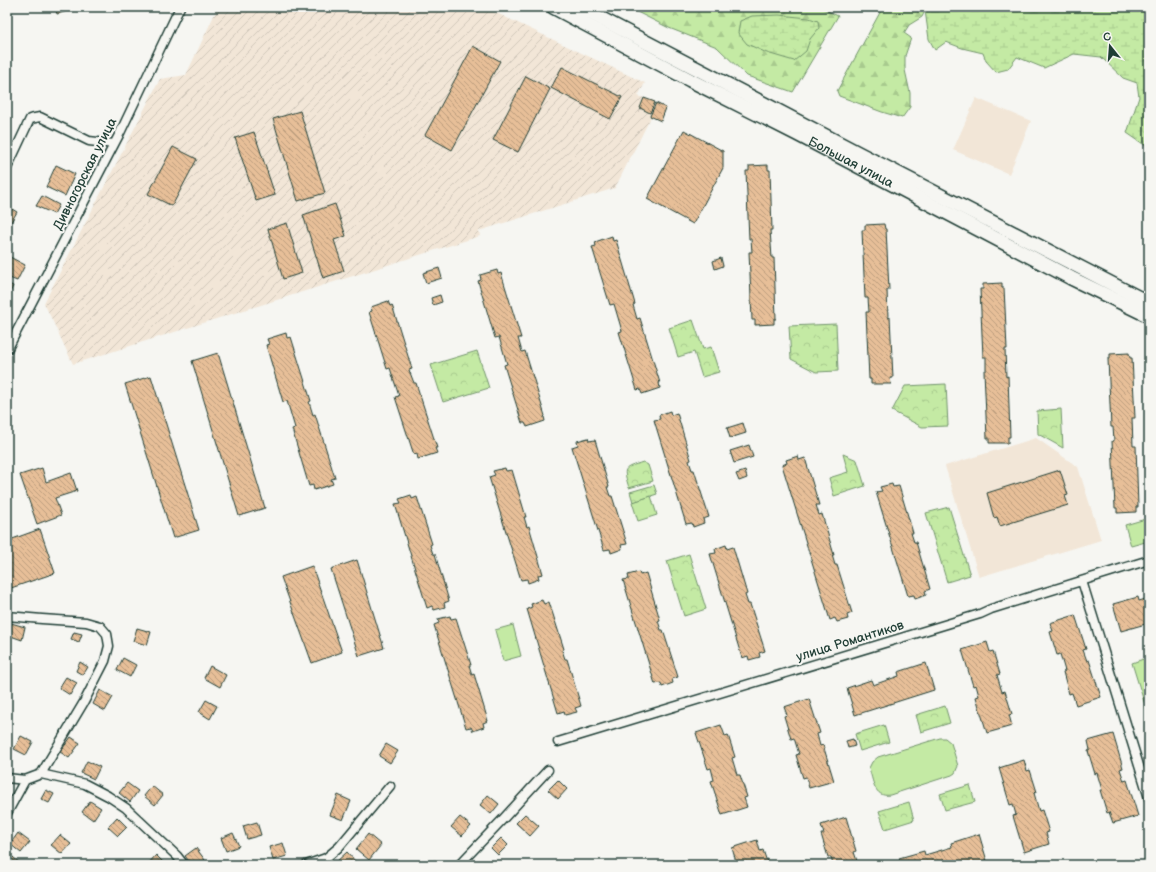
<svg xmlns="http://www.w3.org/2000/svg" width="1156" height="872" font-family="'Balsamiq Sans',sans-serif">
<defs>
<pattern id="industrial-furrows" width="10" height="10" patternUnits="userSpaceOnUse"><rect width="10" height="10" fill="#f2e6d7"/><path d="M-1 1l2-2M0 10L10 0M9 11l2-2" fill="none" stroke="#cfc6b9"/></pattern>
<pattern id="forest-firs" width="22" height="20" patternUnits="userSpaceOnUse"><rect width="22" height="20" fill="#c4eaa4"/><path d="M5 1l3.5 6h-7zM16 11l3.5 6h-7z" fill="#a8ca8e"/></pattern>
<pattern id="wetland-marsh" width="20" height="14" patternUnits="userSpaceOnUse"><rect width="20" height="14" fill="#c4eaa4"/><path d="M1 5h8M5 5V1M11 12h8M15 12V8" fill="none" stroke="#a8ca8e"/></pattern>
<pattern id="park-crowns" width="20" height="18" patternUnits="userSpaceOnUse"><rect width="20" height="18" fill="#c4eaa4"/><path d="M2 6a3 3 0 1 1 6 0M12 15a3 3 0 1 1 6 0" fill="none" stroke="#a8ca8e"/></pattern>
<pattern id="building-back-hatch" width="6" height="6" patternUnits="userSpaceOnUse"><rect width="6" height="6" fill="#e7bf98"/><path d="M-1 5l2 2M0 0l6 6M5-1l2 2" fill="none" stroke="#bb9c7d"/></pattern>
</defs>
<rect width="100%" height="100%" fill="#f6f6f2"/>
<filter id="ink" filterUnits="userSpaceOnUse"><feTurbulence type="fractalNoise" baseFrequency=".025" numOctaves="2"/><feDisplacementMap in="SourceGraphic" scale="8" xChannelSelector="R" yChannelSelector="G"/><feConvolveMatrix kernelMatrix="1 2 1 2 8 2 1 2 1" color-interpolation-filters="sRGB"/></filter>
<g filter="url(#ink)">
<path fill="#f2e6d7" d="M976 98 1031 121 1009 174 953 150Z
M1036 438 1078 467 1101 540 979 577 945 466Z"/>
<path fill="url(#industrial-furrows)" d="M218 7H484L645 83 638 96 654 101 650 119 615 188 479 231 480 236 73 364 44 303 160 79 186 75Z"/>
<path fill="#c4eaa4" stroke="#72946c" d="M651 496 657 515 638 521 632 502Z
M1149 518V541L1131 546 1125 525Z
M513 625 521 656 503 661 495 630Z
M1149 657V718L1132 663Z
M940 738H945L951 743 958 766 955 773 952 775 890 795C874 798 873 780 869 768L872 762 878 757Z"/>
<path fill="url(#forest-firs)" stroke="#72946c" d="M627 7H819L838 16 793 92 747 76 717 47 669 28Z
M883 7H927L922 17 909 25 904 33 911 38 905 56V70L910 93V107L902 118 882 112 839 96 837 91Z"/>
<path fill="url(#wetland-marsh)" stroke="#72946c" d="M928 7H1149V148L1127 133 1139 97 1137 83 1123 78 1101 57 1074 54 1044 68 1017 57 1008 69 996 72 986 61 983 53 962 48 946 42 935 50 929 39 925 10Z
M779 15 809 18 818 21 819 28 810 39 806 51 794 61 767 53 747 44 738 33 740 21 752 16Z"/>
<path fill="url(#park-crowns)" stroke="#72946c" d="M693 320 703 349 711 347 719 372 702 377 694 352 678 357 669 328Z
M836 324 838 371 816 372 791 359 789 326Z
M477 351 489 388 443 402 431 365Z
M946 384 948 426 922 427 892 411 905 386Z
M1061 409 1063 448 1038 434 1037 411Z
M843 454 857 460 865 486 834 496 829 478 848 472Z
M643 462 648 465 653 481 629 488C623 467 622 469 643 462Z
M654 485 657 494 633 502 630 492Z
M949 507 970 575 947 582 926 513Z
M689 554 706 609 684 616 667 561Z
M945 706 950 723 921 732 916 715Z
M884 725 889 742 860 751 855 734Z
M970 785 975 802 945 810 940 794Z
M909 802 914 820 885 829 879 811Z"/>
<path fill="url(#building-back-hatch)" stroke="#1f3d34" d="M55 7H78V8L57 14Z
M473 46 500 61 452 150 425 135Z
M562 67 622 97 610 119 551 88Z
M526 76 550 89 518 152 493 140Z
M644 98 655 102 650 113 640 108Z
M656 103 666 108 661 121 650 116Z
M300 111 325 193 298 201 273 119Z
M684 130 723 151V168L693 224 647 199Z
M254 132 275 195 256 201 235 138Z
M173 147 197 159 172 206 148 194Z
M56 165 75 174 65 196 46 187Z
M768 165V170H770L772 230H770L772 258H774L776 319H774V324L755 325V320H752L749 252H752L751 239H749L746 171H749V166Z
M42 196 59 205 54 214 36 206Z
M335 204 346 236 334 240 344 271 323 278 303 215Z
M7 206 17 212 11 222 7 220Z
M287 223 302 273 283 279 268 229Z
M884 224 885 229H886L889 290H887L888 318 890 317 893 378H890L891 384H871V379H869L866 312H869L868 298H865L862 230H865V225Z
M612 236 613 241 616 240 635 304 633 305 637 319 640 318 660 383H659L660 388 642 394 640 389 637 390 619 332 622 331 614 304 610 305 592 247 596 246 595 242Z
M10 257 25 265 17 281 7 277V264Z
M721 258 723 266 715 269 713 261Z
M439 268 442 278 426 283 423 273Z
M497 270 498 274 501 273 521 338H518L522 352 525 351 545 416 544 417 545 421 527 427 525 423H522L504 365 507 364 499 337 495 338 478 281 481 280 480 275Z
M7 283 13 286 7 300Z
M1002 283V288H1004L1007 349H1005L1006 377 1008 376 1010 437H1008V443H989V438H987L984 371H986V357H983L980 289H983V284Z
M440 295 442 302 433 305 431 298Z
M388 301 390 306 392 305 412 369 409 370 414 383H416L437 448H435L437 453 418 459 417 454 414 455 395 397 399 396 390 368 387 369 369 312 372 311 371 307Z
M286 333 287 338 291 337 311 401 309 402 313 415 315 414 335 478 331 479 333 484 314 490 313 485 309 486 292 429 295 428 287 401 283 402 266 345 269 344 267 339Z
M218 353 265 508 239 516 192 361Z
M1129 353 1130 358H1132L1135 418H1132L1133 446H1136L1138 507H1136V512L1117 513V508H1115L1112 441H1114L1113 427H1111L1108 359H1110V354Z
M151 376 199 530 173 538 125 384Z
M670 411 671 415 677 413 691 460 689 461 692 470H694L709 517 703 519 704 523 693 527 692 523 686 524 654 420 660 419 659 415Z
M743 423 746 433 730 438 727 428Z
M588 438 589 441 595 440 609 487H607L610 496H612L627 544 621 545 622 549 611 553 610 549 604 550 572 447 578 445 577 441Z
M749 445 753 457 734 463 730 451Z
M798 456 799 460 805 458 819 505H816L819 515 822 514 834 555H832L835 565H837L852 613 847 615 848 619 837 622 835 618 830 620 782 465 787 463 786 460Z
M42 468 46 482 71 473 77 491 55 498 61 515 37 524 20 475Z
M505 468 506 471 512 470 526 517H524L527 527 529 526 543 574 538 575 539 579 528 583 527 579 521 580 489 477 495 475 493 471Z
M1060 470 1068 495 1065 496 1068 505 1000 526 997 517 994 518 987 493Z
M745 471 747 478 739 481 736 474Z
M892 484 893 487 899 486 913 533H911L914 542H916L930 589 925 591 926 595 915 599 914 595 908 596 876 492 882 491 880 487Z
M411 495 412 499 417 497 432 544 430 545 433 554H435L449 601 444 603 445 607 434 610 432 606 427 608 395 504 401 503 399 499Z
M40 529 55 573 11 588 7 576V541Z
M726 545 727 549 733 547 747 594 745 595 748 604H750L765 651 759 653 760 657 749 660 748 656 742 658 710 554 716 553 715 549Z
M357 560 384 648 359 656 331 569Z
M312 566 342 652 312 663 281 577Z
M639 572 640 575 646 573 660 620 658 621 661 630H663L678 677 672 679 673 683 662 687 661 683 655 684 623 580 629 579 628 575Z
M1138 597 1139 601 1149 598V623L1121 631 1113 604Z
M542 600 544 604 549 602 564 649 562 650 565 659H567L581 706 575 708 577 712 565 715 564 711 558 713 527 609 532 607 531 604Z
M1075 615 1086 649 1083 650 1087 661 1089 660 1101 697 1076 705 1072 693 1069 694 1063 672 1065 671 1060 654 1057 655 1050 632 1053 631 1050 623Z
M450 616 451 619 456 618 471 665H469L472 675 474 674 488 721 483 723 484 727 473 731 471 727 466 728 434 625 439 623 438 619Z
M11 623 25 627 22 640 8 635Z
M137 628 151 632 147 645 133 641Z
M74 632 82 634 79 642 71 639Z
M987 642 990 652 993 651 1000 674 997 675 1002 692 1005 691 1012 714 1009 715 1012 726 987 733 976 697 979 696 976 685 973 686 962 650Z
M123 658 136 665 130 677 117 670Z
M80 662 88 667 83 675 76 671Z
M926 663 934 690 855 715 847 688 871 680 873 685 899 676 898 672Z
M210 666 226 675 220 687 204 678Z
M66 677 77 683 70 695 59 688Z
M100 690 113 697 105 711 93 704Z
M809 699 820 733 817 734 820 746 823 745 834 781 809 788 806 777 803 778 796 755 799 754 794 738 791 739 784 716 787 715 784 707Z
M206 700 217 706 210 719 199 712Z
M721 725 725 736 728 735 735 757 732 758 737 775H740L747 797 744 798 747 807 722 815 711 781 714 780 711 768 708 769 696 733Z
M1113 734 1123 768 1120 769 1124 781 1127 780 1138 816 1113 823 1109 812 1107 813 1100 790H1102L1097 773 1095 774 1088 751 1090 750 1088 741Z
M21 736 33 742 26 755 14 749Z
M71 737 80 743 69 758 60 752Z
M853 739 855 746 848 748 846 741Z
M386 744 398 751 390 763 379 756Z
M1024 760 1027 771 1030 770 1037 792 1034 793 1039 811 1042 810 1049 832 1046 833 1049 844 1024 852 1013 816 1016 815 1013 804 1010 805 999 768Z
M87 761 100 767 94 779 81 773Z
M558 780 567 789 558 799 548 790Z
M127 783 138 791 130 802 119 793Z
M152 786 163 795 155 805 144 796Z
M46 790 54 794 49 803 41 799Z
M338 795 351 801 343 820 330 815Z
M488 795 499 804 491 814 480 805Z
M90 801 101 808 93 820 82 812Z
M525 814 539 826 530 836 516 823Z
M117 817 127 827 118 836 108 827Z
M460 817 471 826 462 836 451 827Z
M846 817 856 851 854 852 858 864 860 863 861 865H833L831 857H828L821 834H824L821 825Z
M257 822 261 835 247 839 243 826Z
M18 833 30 842 21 853 10 844Z
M233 833 239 846 226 851 221 838Z
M368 834 381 845 369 860 356 849Z
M979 834 987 861 974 865H901L899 858 924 851 925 855 952 847 951 843Z
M60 835 71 844 62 854 51 845Z
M501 838 508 845 498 855 491 848Z
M757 840 760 851 763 850 768 865H737L732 848Z
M283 843 287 856 273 860 269 847Z
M196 848 205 860 198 865H192L185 856Z
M347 852 356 862 352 865H339L336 862Z
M156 855 166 865H147Z
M13 857 22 865H7V863Z
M434 860 441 865H430Z"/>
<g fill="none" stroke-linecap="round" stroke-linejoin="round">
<defs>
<path id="street" d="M7 168 30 119 40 117 89 141 114 144
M7 350 120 133 180 7
M1082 581 1149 798
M7 616 42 619 86 622 100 626 107 634 109 646 105 661 84 702 41 774
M558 742 980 614 991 609 1149 560
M7 778 25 780 41 774 85 784 108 796 126 808 177 856 184 865
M7 813 25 780
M306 865 326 858 339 847 390 786
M459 865 504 818 548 770"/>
<g id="primary">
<path id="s1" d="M553 7 690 80 797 134 1071 278 1149 316"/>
<path d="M579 7 860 154 1149 303"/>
</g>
</defs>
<use href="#street" stroke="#1f3d34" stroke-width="11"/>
<use href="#primary" stroke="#1f3d34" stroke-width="16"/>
<use href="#street" stroke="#f6f6f2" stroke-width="8"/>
<use href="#primary" stroke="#f6f6f2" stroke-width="13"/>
</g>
</g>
<g text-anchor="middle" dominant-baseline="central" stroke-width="4" stroke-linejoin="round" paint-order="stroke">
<g font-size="13" fill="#1f3d34" stroke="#f6f6f2">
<text stroke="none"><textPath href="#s1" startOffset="336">Большая улица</textPath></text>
<text transform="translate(85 174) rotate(-63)">Дивногорская улица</text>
<text transform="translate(850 641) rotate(-17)">улица Романтиков</text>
</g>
</g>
<rect width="1156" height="872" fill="none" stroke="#f6f6f2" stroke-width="24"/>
<rect x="12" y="12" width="1132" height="848" fill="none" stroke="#1f3d34" stroke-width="1.5" filter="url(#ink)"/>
<g transform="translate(1110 46) rotate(343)" stroke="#f6f6f2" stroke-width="3" paint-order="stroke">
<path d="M0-3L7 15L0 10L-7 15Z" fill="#1f3d34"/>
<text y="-6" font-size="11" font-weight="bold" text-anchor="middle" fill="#1f3d34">С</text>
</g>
</svg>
